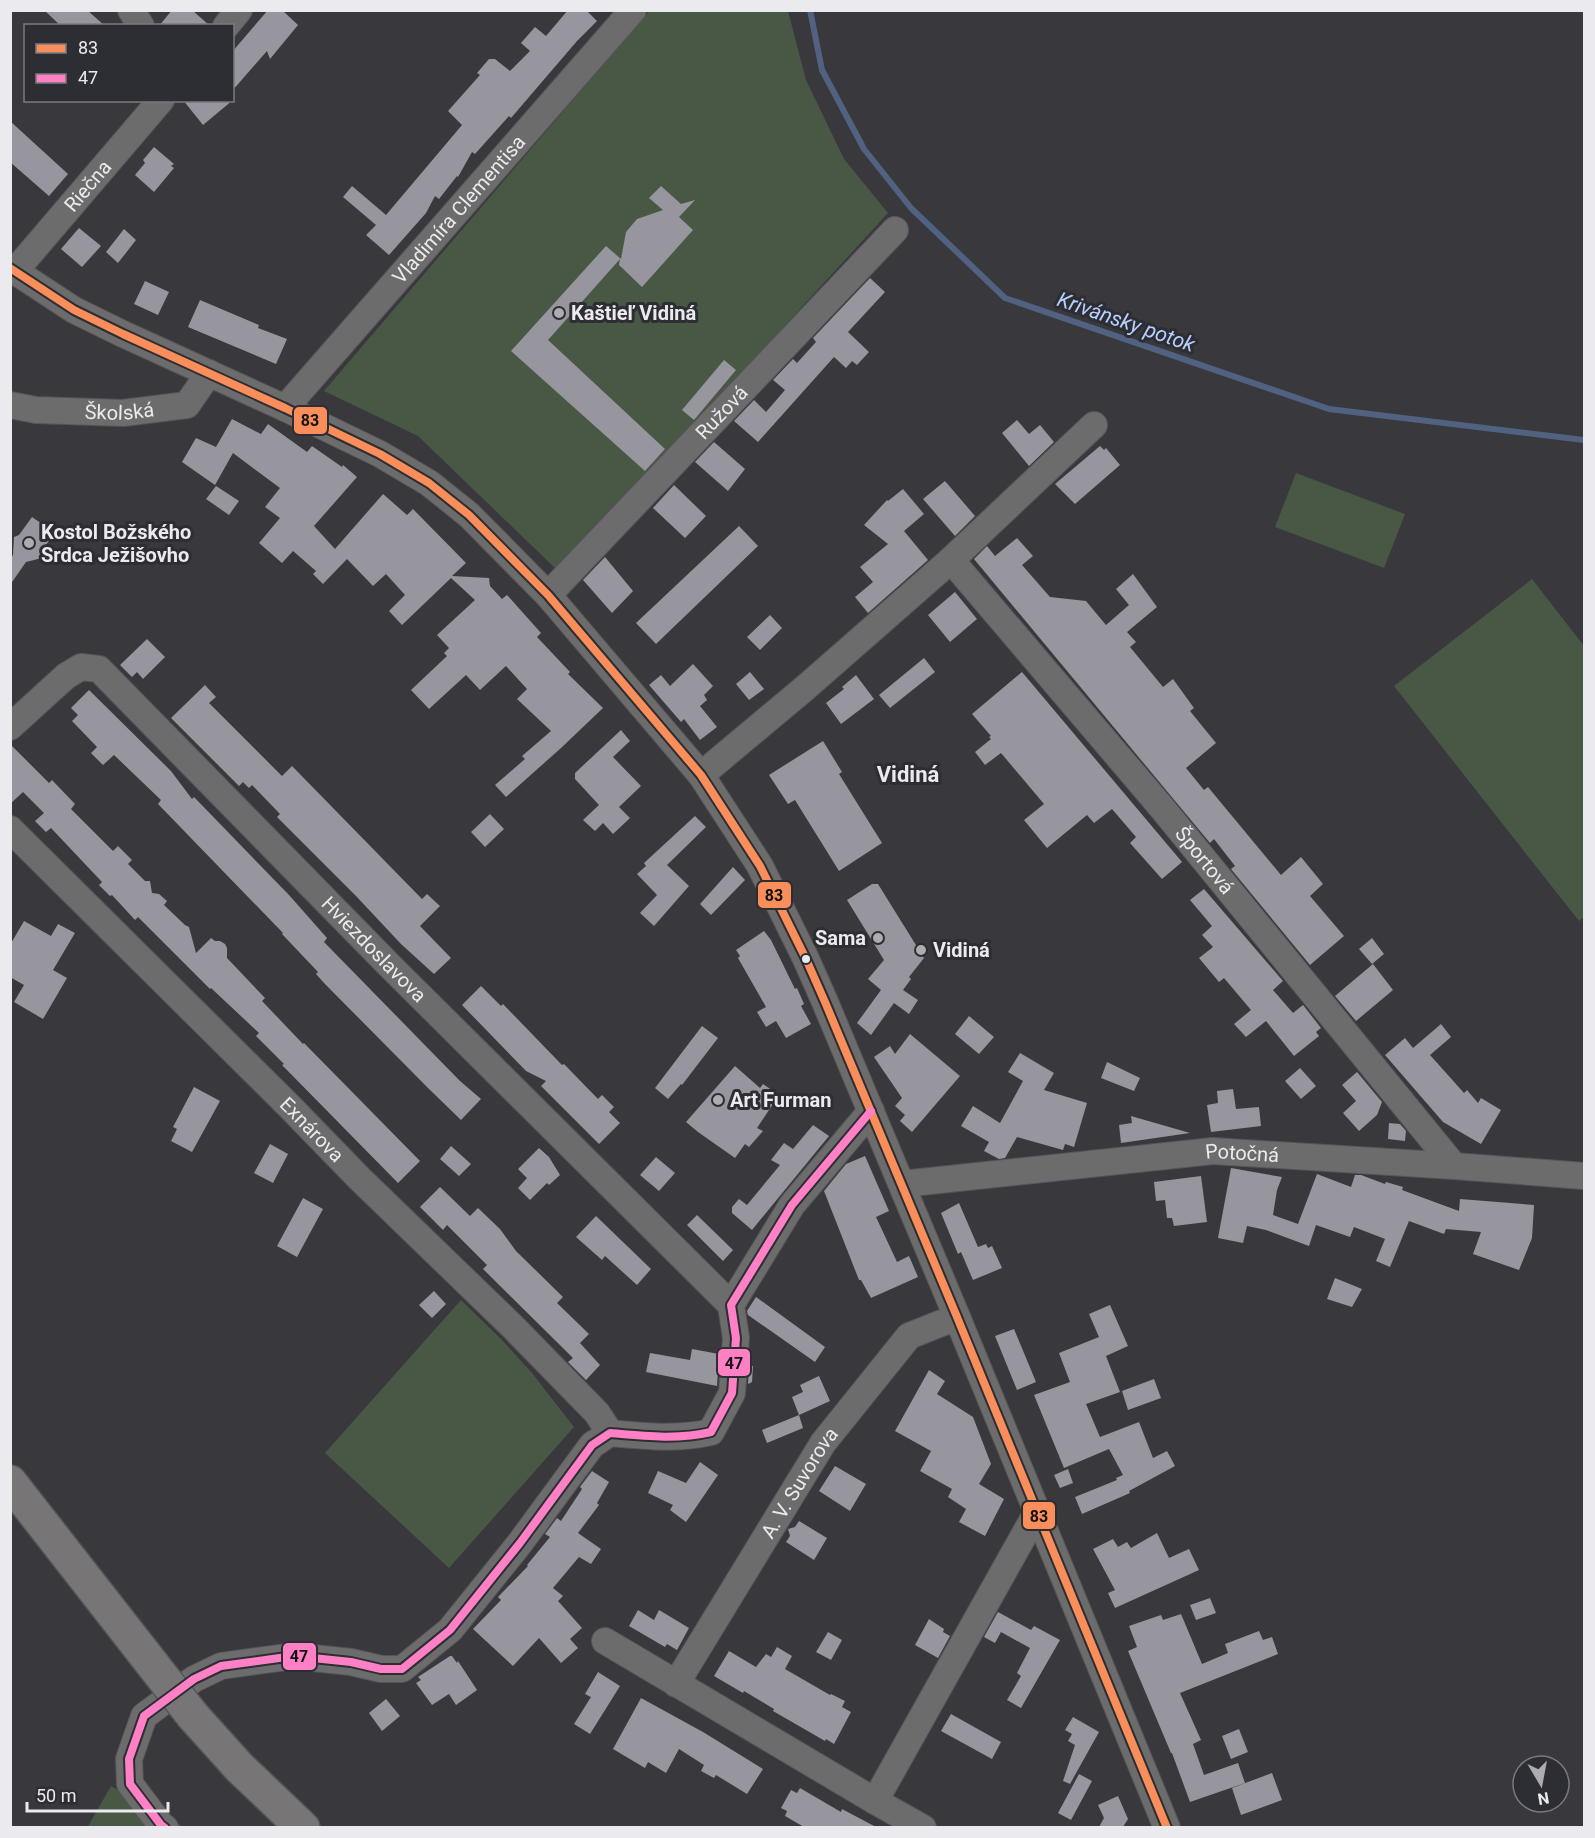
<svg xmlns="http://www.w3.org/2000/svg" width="1595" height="1838" font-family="Roboto,sans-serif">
<rect width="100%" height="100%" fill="#38383d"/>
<path fill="#495845" d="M649 11H788L806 80 844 159 888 213 647 476 558 571 418 436 324 391Z
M1296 473 1405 514 1384 568 1275 527Z
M1532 579 1584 646V917L1579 921 1394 686Z
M461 1300 503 1341 532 1373 574 1427 449 1568 325 1453Z
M111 1786 184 1827 87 1828Z"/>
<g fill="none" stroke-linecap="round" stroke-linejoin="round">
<path stroke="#516281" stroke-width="6" d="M810 10 822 70 864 149 911 208 1005 298 1329 409 1584 440"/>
</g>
<path fill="#97969f" d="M44 10H87L105 26H61Z
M172 10H192L210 26H159Z
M268 10H282L298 25 270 59 267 51 232 91V52Z
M568 10H586L597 21 577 41 511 118 509 116 475 154 472 152 458 177 457 176 439 199 435 196 426 213 389 255 366 235 376 225 343 197 352 186 386 215 462 125 448 111 480 75 477 73 489 59H495L510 71 530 51 521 43 535 27 546 36Z
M183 100H233L203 125Z
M10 121 68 174 49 196 10 162Z
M154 147 174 164 171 166 174 168 154 192 135 175 145 163 143 160Z
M661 186 681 204 695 200 679 217 693 230 642 287 619 265 620 259 548 340 665 449 645 471 511 351 606 246 621 259 626 232 637 219 663 210 649 198Z
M79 228 101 246 82 267 61 249Z
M124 229 136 240 118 263 106 252Z
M870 278 885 292 848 332 869 352 857 365 852 361 846 368 834 357 758 442 734 421 754 400 766 412 785 390 773 380 793 359 797 363 816 342 813 338Z
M145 281 169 292 158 315 134 304Z
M200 300 259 325 258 328 287 339 276 364 188 327Z
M724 360 736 370 694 420 682 410Z
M232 419 261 434 268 424 307 452 312 446 342 467 343 465 357 477 314 526 335 549 383 494 407 515 413 509 466 563 452 576 489 578 490 586 502 599 507 595 541 633 537 637 570 672 568 674 603 708 561 748 506 797 495 785 525 759 522 756 551 731 517 699 527 689 506 666 480 690 466 675 429 709 411 690 447 656 444 653 449 648 437 635 475 600 451 578 402 625 389 611 405 595 386 574 373 586 347 559 323 584 313 574 316 571 293 551 282 563 259 543 280 518 265 507 280 488 233 453 215 485 182 462 196 438 216 447Z
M1017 420 1029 434 1040 425 1054 442 1029 466 1002 433Z
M714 442 745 469 728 491 695 462Z
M1100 446 1104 450 1106 448 1120 465 1075 504 1055 484Z
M945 481 975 516 955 536 923 499Z
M674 485 706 516 685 538 653 508Z
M216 486 239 501 229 515 206 499Z
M903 489 924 514 904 531 928 560 868 613 855 597 873 582 860 567 888 544 864 525 887 500 888 501Z
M32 517 55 533 42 550V558L26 562 10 585V559L13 555 14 537 19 535Z
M739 526 758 546 656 644 636 623Z
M1017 538 1033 556 1022 565 1050 597 1086 601 1106 625 1129 605 1116 589 1133 574 1157 607 1127 632 1136 642 1130 647 1163 687 1173 679 1194 708 1190 711 1216 743 1186 768 1204 790 1208 787 1281 875 1301 857 1323 884 1310 896 1344 936 1310 965 1231 869 1235 866 1214 839 1210 843 974 559 987 546 995 556Z
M605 557 633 591 612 613 583 580Z
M955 592 977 619 950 642 928 615Z
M770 615 782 628 760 650 747 637Z
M147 639 165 657 143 679 137 672 132 677 120 665Z
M924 658 935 672 890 708 879 695Z
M693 664 713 686 704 695 707 700 700 706 717 727 700 740 684 719 681 722 649 685 661 675 670 686Z
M750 672 764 689 749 700 736 684Z
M1022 672 1182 862 1162 879 1130 843 1136 837 1112 809 1094 823 1087 815 1047 848 1024 820 1044 804 1001 753 985 765 975 752 991 739 989 737 991 736 972 714Z
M856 675 874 699 841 724 826 703 844 689 842 687Z
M205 685 216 697 209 703 282 776 292 766 422 899 427 894 440 906 420 926 451 958 434 974 401 944 356 896 277 817 280 814 252 785 249 788 243 782 239 786 171 718Z
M89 690 171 771 192 799 194 797 289 895 327 938 324 942 460 1081 481 1099 461 1120 429 1089 325 984 316 974 318 972 282 934 283 933 158 804 161 800 114 755 103 765 91 753 97 747 72 721 78 715 71 708Z
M621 730 630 741 613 757 641 786 619 807 630 818 613 834 603 823 595 831 583 820 599 805 575 779V773Z
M823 741 842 772 839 774 882 843 839 871 795 800 788 804 769 775Z
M10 744 49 783 52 780 75 804 71 809 113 851 118 846 132 860 128 864 145 881H150L152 893 159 894 167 901 164 905 185 925 189 927 196 953 211 938 215 941H220L225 944 227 948V958L265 998 262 1001 303 1044 304 1043 420 1161 398 1183 282 1065 284 1064 256 1036 259 1033 211 988 210 989 138 917 135 920 112 895 110 896 99 885 102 882 51 828 46 832 35 821 44 813 23 792 10 804Z
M490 814 504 829 485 847 471 832Z
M695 816 706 827 667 865 689 886 654 926 640 913 657 895 637 874 646 866 644 863Z
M733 867 745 880 711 915 700 904Z
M872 884H878L924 958 909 977 911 979 903 990 918 1000 909 1014 894 1003 871 1035 857 1023 881 990 868 979 884 960 847 900Z
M1204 889 1283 981 1273 990 1293 1013 1303 1005 1321 1028 1316 1032 1319 1036 1294 1056 1266 1021 1246 1037 1234 1024 1251 1010 1224 978 1219 982 1199 958 1213 947 1202 935 1212 926 1190 900Z
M24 921 51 936 58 924 75 933 53 970 67 978 43 1019 14 1002 24 985 10 977V945Z
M764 931 771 940 795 989 797 988 804 1004 801 1006 811 1024 786 1038 776 1021 766 1027 757 1012 766 1007 738 958 740 956 736 950Z
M1372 938 1384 954 1372 964 1359 949Z
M1373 964 1393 990 1356 1021 1335 996Z
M481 986 501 1006 503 1004 562 1065 564 1064 598 1099 602 1095 614 1107 609 1112 620 1123 599 1144 541 1086 546 1081 526 1071 462 1005Z
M969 1016 994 1037 979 1054 955 1034Z
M1441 1024 1451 1037 1430 1055 1464 1093 1467 1090 1478 1103 1481 1098 1501 1110 1481 1144 1443 1122 1385 1055 1405 1038 1413 1048Z
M702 1026 718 1038 682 1085 681 1084 668 1099 655 1088Z
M910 1034 960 1076 912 1132 900 1121 905 1115 895 1106 902 1098 874 1057 890 1046 895 1054Z
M1020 1053 1054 1073 1044 1090 1087 1103 1074 1147 1065 1144 1063 1150 1017 1137 1005 1158 999 1159 984 1151 989 1142 961 1126 973 1106 1000 1123 1023 1081 1008 1072Z
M1107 1062 1140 1078 1134 1091 1101 1078Z
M735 1066 760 1088 763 1084 779 1095 757 1128 763 1131 749 1147 745 1144 735 1158 698 1132 686 1122Z
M1300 1068 1316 1086 1301 1099 1285 1081Z
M1357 1072 1382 1102 1377 1115 1359 1131 1343 1113 1356 1101 1342 1085Z
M194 1087 220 1101 192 1152 171 1141 177 1129 173 1127Z
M1233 1089 1236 1109 1259 1107 1261 1126 1211 1132 1207 1105 1218 1103 1217 1091Z
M1131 1116 1190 1133 1121 1143 1119 1125 1132 1123Z
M1389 1123 1400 1124 1406 1131 1405 1141 1388 1139Z
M813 1125 829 1136 752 1230 732 1213V1207L739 1199 747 1205 780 1165 771 1160 784 1143 793 1149Z
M270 1144 288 1154 273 1183 254 1173Z
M451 1146 471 1164 459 1176 440 1159Z
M539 1148 549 1157 560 1175 549 1185 547 1183 530 1200 518 1188 527 1178 518 1169Z
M865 1156 889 1211 876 1217 897 1262 909 1256 918 1277 871 1298 861 1280H859L824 1191 846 1164Z
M656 1157 675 1173 659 1191 640 1175Z
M1231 1168 1282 1177 1277 1190 1273 1215 1298 1224 1317 1174 1351 1187 1355 1175H1361L1385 1184 1386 1182 1403 1187 1402 1190 1459 1211 1460 1199 1534 1205 1532 1238 1519 1270 1473 1254 1481 1232 1446 1229 1444 1234 1409 1221 1390 1267 1376 1261 1385 1239 1354 1227 1350 1237 1316 1225 1309 1246 1266 1230 1247 1226 1243 1243 1218 1238Z
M1201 1176 1207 1222 1174 1226 1172 1218H1167L1165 1200 1156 1201 1154 1182Z
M440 1187 470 1216 478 1208 500 1229 516 1251 563 1297 557 1303 589 1334 580 1343 600 1365 586 1380 568 1362 573 1358 483 1269 487 1265 447 1225 443 1230 420 1207Z
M303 1198 323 1209 297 1257 277 1246Z
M959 1203 978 1247 986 1244 988 1248 992 1246 1002 1268 973 1280 961 1252 958 1254 941 1213Z
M697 1215 733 1250 723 1261 687 1225Z
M596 1216 651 1269 637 1285 605 1256 602 1260 576 1237Z
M1335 1278 1362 1289 1352 1307 1327 1299Z
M434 1291 446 1304 432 1318 419 1305Z
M756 1297 825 1347 815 1362 748 1315 747 1311Z
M1110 1305 1128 1346 1106 1356 1120 1392 1086 1404 1100 1437 1139 1422 1153 1458 1167 1451 1175 1466 1129 1491 1130 1493 1082 1514 1075 1497 1117 1480 1116 1478 1123 1475 1109 1449 1064 1468 1034 1395 1070 1382 1059 1353 1099 1337 1089 1314Z
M1014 1329 1036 1382 1017 1390 995 1336Z
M692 1349 719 1354 717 1386 646 1372 650 1353 690 1360Z
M749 1366H753L752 1382 748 1384Z
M929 1370 945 1381 937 1394 973 1417 991 1464 979 1484 1004 1499 985 1536 959 1522 966 1509 948 1497 952 1489 920 1471 931 1451 895 1431Z
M819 1376 830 1401 799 1415 792 1397 803 1392 800 1385Z
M1154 1379 1161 1398 1128 1410 1122 1391Z
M799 1415 803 1428 767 1443 762 1430Z
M700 1462 718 1475 686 1522 670 1510 673 1505 648 1493 658 1471 686 1483Z
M835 1466 866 1484 850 1511 819 1491Z
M1068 1469 1073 1483 1060 1488 1054 1475Z
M592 1471 609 1482 597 1503 599 1505 578 1533 601 1549 591 1564 579 1557 553 1588 563 1596 558 1601 582 1628 570 1639 578 1648 561 1663 539 1638 513 1666 473 1629 501 1600 498 1597 528 1566 527 1565 550 1537 545 1534 557 1518 561 1521 582 1489 580 1487Z
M799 1521 827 1538 814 1560 786 1542 790 1536 788 1529 795 1527Z
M1157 1533 1169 1558 1189 1549 1199 1570 1115 1608 1108 1593 1115 1590 1093 1549 1113 1539 1118 1547 1127 1542 1131 1548Z
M1210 1598 1216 1613 1196 1620 1190 1605Z
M638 1610 654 1620 659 1610 689 1628 677 1650 667 1644 665 1647 629 1626Z
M998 1612 1031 1630 1034 1626 1060 1640 1021 1708 1007 1700 1021 1676 1017 1673 1030 1648 1001 1632 995 1643 984 1637Z
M1181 1614 1202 1664 1228 1653 1225 1644 1259 1631 1263 1640 1272 1637 1278 1654 1180 1693 1201 1740 1193 1744 1204 1775 1238 1763 1245 1783 1190 1802 1172 1753H1171L1128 1651 1137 1647 1129 1626 1161 1615 1163 1620Z
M929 1619 944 1629 943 1632 950 1636 938 1658 915 1645Z
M828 1632 842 1640 831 1660 816 1652Z
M777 1647 792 1656 785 1669 830 1695 831 1694 845 1701 842 1707 851 1712 834 1744 826 1739 825 1741 773 1711 774 1709 744 1691 743 1693 714 1676 729 1651 756 1667 766 1654 771 1657Z
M450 1656H452L457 1663 458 1661 477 1690 456 1705 449 1694 432 1705 416 1683 421 1680 418 1677Z
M598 1672 620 1686 590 1734 574 1724 591 1697 585 1694Z
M641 1698 703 1732 763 1769 747 1794 716 1775 714 1778 701 1771 704 1765 679 1749 666 1773 648 1762 645 1768 613 1749Z
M386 1699 400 1716 382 1731 369 1713Z
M951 1714 1001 1742 992 1759 941 1731Z
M1073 1717 1099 1732 1070 1784 1063 1781 1075 1745 1068 1741 1072 1734 1065 1730Z
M1239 1729 1248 1752 1231 1759 1222 1736Z
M1272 1773 1282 1800 1241 1815 1232 1788Z
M1079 1774 1092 1781 1071 1820 1058 1813Z
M800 1788 841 1812 842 1809 876 1827H804L785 1816 787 1811 781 1808 791 1790 797 1793Z
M1118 1796 1128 1819 1123 1827H1099L1104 1818 1098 1805Z"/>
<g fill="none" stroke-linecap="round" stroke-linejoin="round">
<defs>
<g id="minor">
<path d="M131 10 141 26"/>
<path d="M226 26 239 10"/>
<path d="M10 268 74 310 123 334 285 408 380 454 429 483 469 515 548 595 701 775 760 866 806 959 825 1002 957 1317 1167 1828"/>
<path id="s1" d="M15 271 161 100"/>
<path id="s2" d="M10 405 36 410 123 413 187 405 209 373"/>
<path id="s3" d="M285 408 633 10"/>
<path id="s4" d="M951 560 1162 808 1454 1166"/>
<path id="s5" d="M548 595 895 230"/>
<path id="s6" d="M10 727 66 676 81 667 99 669 390 966 731 1305"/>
<path d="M701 775 805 688 951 560 1094 425"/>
<path id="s7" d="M10 829 290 1107 359 1178 514 1328 597 1413 610 1433"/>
<path id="s8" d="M902 1184 1213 1151 1454 1166 1584 1176"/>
<path d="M605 1641 875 1801 923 1828"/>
<path id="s9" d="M676 1684 823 1443 909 1336 957 1317"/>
<path d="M875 1801 1037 1512"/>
<path d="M165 1828 161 1825 130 1784 129 1759 144 1716 194 1679 221 1666 294 1656 351 1662 381 1669H402L450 1630 520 1543 592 1445 610 1433C643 1436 678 1440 711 1432L732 1393 736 1338 731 1305 792 1205 871 1111"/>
</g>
<path id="major" d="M10 1482 153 1665
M193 1716 239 1767 303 1828"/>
</defs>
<use href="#minor" stroke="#555559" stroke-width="28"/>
<use href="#major" stroke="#555559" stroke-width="36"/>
<use href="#minor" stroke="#6d6c6c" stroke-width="26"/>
<use href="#major" stroke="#777576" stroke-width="33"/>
<defs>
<path id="major-bridge" d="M153 1665 193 1716"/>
</defs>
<use href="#major-bridge" stroke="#555559" stroke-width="36" stroke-linecap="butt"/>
<use href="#major-bridge" stroke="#777576" stroke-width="33"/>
<defs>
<path id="bus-1" d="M10 268 74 310 123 334 285 408 380 454 429 483 469 515 548 595 701 775 760 866 806 959 825 1002 957 1317 1167 1828"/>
<path id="bus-2" d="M165 1828 161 1825 130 1784 129 1759 144 1716 194 1679 221 1666 294 1656 351 1662 381 1669H402L450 1630 520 1543 592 1445 610 1433C643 1436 678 1440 711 1432L732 1393 736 1338 731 1305 792 1205 871 1111"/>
</defs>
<use href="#bus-1" stroke="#2d2d34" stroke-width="12"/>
<use href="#bus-2" stroke="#2d2d34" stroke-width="12"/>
<use href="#bus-1" stroke="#fa8e5a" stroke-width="8"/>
<use href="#bus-2" stroke="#ff80c5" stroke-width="8"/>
</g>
<g fill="#acacb1" stroke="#2d2d34" stroke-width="2">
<circle cx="559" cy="313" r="6"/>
<circle cx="29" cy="543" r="6"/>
<circle cx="878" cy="938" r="6"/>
<circle cx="921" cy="950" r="6"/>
<circle cx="718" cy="1100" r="6"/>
</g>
<circle fill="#eaeaef" stroke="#2d2d34" stroke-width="2" cx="806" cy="959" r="5"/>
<g text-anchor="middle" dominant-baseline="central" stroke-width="6" stroke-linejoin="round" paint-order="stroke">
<g font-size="20" fill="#eaeaef" stroke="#2d2d34">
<text stroke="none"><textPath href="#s1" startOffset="112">Riečna</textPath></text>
<text stroke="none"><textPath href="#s3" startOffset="264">Vladimíra Clementisa</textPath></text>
<text stroke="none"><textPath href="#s2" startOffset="110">Školská</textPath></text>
<text stroke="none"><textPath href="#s5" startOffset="252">Ružová</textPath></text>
<text stroke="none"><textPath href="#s4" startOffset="393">Športová</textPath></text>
<text stroke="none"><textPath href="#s6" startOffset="504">Hviezdoslavova</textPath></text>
<text stroke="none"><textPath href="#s7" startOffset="426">Exnárova</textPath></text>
<text stroke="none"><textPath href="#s8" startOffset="342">Potočná</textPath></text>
<text stroke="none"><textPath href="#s9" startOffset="236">A. V. Suvorova</textPath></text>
</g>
<g font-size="20" font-weight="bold" fill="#eaeaef" stroke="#2d2d34" text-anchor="start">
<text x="571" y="313">Kaštieľ Vidiná</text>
<text x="41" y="532">Kostol Božského<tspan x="41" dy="23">Srdca Ježišovho</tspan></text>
<text x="866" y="938" text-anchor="end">Sama</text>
<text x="933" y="950">Vidiná</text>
<text x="730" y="1100">Art Furman</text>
</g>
<g font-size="21" font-style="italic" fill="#b7d1ff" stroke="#2d2d34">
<text transform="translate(1126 322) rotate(19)">Krivánsky potok</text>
</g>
<g font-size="22" font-weight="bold" fill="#eaeaef" stroke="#2d2d34">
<text x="908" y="774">Vidiná</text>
</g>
</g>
<g stroke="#2d2d34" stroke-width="2">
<rect x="293" y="406" width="35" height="29" rx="6" fill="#fa8e5a"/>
<rect x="757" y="881" width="35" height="28" rx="6" fill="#fa8e5a"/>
<rect x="717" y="1348" width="34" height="29" rx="6" fill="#ff80c5"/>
<rect x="1022" y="1501" width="34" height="29" rx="6" fill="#fa8e5a"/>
<rect x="282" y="1642" width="35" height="29" rx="6" fill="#ff80c5"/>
</g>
<g font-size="16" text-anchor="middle" font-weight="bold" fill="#111">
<text x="310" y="426">83</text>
<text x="774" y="901">83</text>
<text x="734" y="1369">47</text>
<text x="1039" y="1522">83</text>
<text x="299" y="1662">47</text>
</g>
<rect width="1595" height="1838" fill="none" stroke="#eaeaef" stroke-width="24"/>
<rect x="24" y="24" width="210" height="78" fill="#2d2d34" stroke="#79797f" stroke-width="1.5"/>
<rect x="36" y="44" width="30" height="9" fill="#fa8e5a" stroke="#79797f" stroke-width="1.5"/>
<text x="78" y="54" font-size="18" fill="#eaeaef">83</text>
<rect x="36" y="74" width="30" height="9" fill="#ff80c5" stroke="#79797f" stroke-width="1.5"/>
<text x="78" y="84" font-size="18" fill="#eaeaef">47</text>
<g transform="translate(1541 1784) rotate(170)"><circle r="28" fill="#2d2d34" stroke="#79797f" stroke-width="1.5"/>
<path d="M0-4.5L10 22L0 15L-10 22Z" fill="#acacb1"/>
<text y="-9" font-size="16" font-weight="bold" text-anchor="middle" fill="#eaeaef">N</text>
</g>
<path d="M27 1802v9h141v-9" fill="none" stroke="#eaeaef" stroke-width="3"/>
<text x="36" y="1802" font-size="18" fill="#eaeaef" stroke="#2d2d34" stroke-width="4.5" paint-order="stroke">50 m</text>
</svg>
